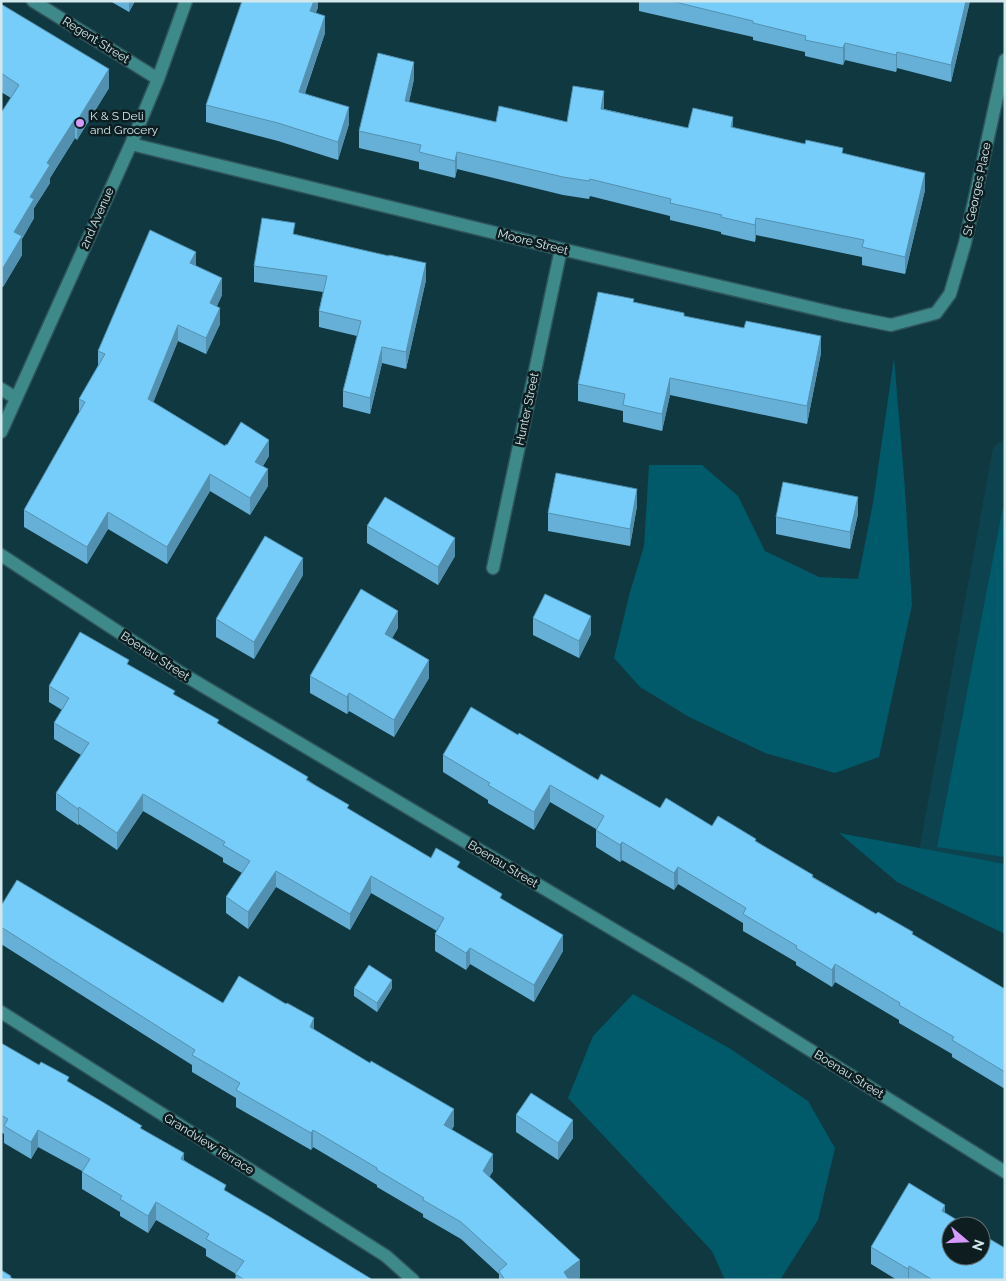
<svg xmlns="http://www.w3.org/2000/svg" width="1006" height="1281" font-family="Raleway,sans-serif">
<rect width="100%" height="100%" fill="#103840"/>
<path fill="#0d434e" d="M1005 438V884L917 862 993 448Z"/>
<path fill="#005a69" d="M894 358 905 489 912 605 879 757 835 773 765 753 689 717 640 687 614 658 630 592 644 546 649 465H702L738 496 765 551 819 577 858 579 873 503Z
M1005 497V857L937 847Z
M839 833 1005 864V934L897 882Z
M633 994 729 1048 808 1101 835 1148 818 1220 780 1280H725L712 1251 568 1098 593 1036Z"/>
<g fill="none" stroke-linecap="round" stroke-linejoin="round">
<defs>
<path id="minor" d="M33 1 158 79
M131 144 561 249 842 315 891 325 936 313 950 294 965 243 1005 60
M1 389 16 398
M1 432 131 144 158 79 186 1
M1 555 181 673 690 975 1005 1172
M493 568 561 249
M1 1012 386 1256 413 1280"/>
</defs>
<use href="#minor" stroke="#2f545c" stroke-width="15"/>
<use href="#minor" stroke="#3e8989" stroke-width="12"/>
</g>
<path fill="#66b0d7" d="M110 1H135L129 12Z
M318 1V7L316 13 325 33 305 93 349 124 338 160 278 141 206 122V105Z
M639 1H970L951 82 897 68 896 72 845 60 843 65 805 56V52L753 40V37L639 11Z
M1 4 109 88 77 140 75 138 50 178V183L34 208V218L22 239V255L3 287 1 286V113L11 98 1 92Z
M414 79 409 102 496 122H567L604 109 688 128H733L843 153 925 190 905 274 862 265V257L756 235 755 242 721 234V232L670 220V216L590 196 589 199 563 195 457 169 455 178 419 169V162L359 148V131Z
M295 234 426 280 406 369 382 363 370 414 343 407V391L357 336 319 327V311L323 292 254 282V266Z
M196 266 222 295 217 306 220 324 206 354 178 341 153 402 225 446 269 456 263 466 268 486 250 515 210 491 167 564 108 529 87 564 24 527V510L79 413V399L98 366V351Z
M634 302 821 353 807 424 670 395 662 431 623 422V411L578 401V384Z
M637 506 630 546 548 531V513Z
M858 514 850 549 776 534V517Z
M367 526 455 556 438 585 367 543Z
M303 575 254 659 216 637V619Z
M533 618 591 634 579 658 533 635Z
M398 628 392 638 429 678 394 737 349 711 347 714 310 693V676Z
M129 665 219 724 308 780 349 809 431 858 460 869 502 899 563 951 534 1002 470 964 466 970 435 951V934L437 931 371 893 350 930 276 887 248 929 226 913V897L242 873 223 862V858L143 811 117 850 79 824 78 825 56 810V793L81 755 54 739V723L62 710 49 702V686Z
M518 735 598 780 660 808 756 841 813 877 1005 989V1089L952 1057V1054L899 1023V1020L835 982 832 987 796 965V962L743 931V923L678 884 674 890 622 860 620 862 596 847V829L550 802 534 830 488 803V800L443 772V755Z
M1 906 223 1003 314 1030 454 1126 451 1130 493 1171 489 1177 580 1278 577 1280H499V1274L461 1239 423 1217V1214L377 1187V1185L313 1147 311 1150 236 1107V1098L192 1072V1065L1 944Z
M354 988H392L377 1012 354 996Z
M1 1043 69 1082 142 1129 226 1191 373 1280H235L236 1274 206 1256V1249L156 1220 148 1233 120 1216V1212L82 1189V1171L38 1147 31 1159 4 1143V1134L1 1132Z
M516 1115 573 1138 558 1160 516 1132Z
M945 1213 1005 1280H897L871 1264V1247Z"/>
<path fill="#5390af" d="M129 1H135L129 12Z
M314 1H318V7L310 28V11Z
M966 1H970L951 82V65Z
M325 16V33L299 109V92Z
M845 43V60L843 65V48Z
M897 52V68L896 72V55Z
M414 62V79L405 118V101Z
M109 69V88L77 140V121Z
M604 91V108L601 126V109Z
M349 107V124L338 160V142Z
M733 117V135L731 127Z
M75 119V138L50 178V183L34 208V218L22 239V255L3 287V268L14 232 30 197 47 163Z
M457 152V169L455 178V161Z
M925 173V190L905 274V257Z
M756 218V235L755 242V225Z
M196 252V268L190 263Z
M426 263V280L406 369V352Z
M222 278V295L210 320V303Z
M220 308V324L206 354V338Z
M178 325V341L148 416V399Z
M821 336V353L807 424V406Z
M382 347V363L370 414V398Z
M670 378V395L662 431V414Z
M269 440V456L255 478V462Z
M268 469V486L250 515V498Z
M210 474V491L167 564V547Z
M637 489V506L630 546V529Z
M858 497V514L850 549V532Z
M108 512V529L87 564V547Z
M455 538V556L438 585V567Z
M303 558V575L254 659V642Z
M398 611V628L385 651V634Z
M591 616V634L579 658V641Z
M429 660V678L394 737V720Z
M349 693V711L347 714V697Z
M550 785V802L534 830V812Z
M143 794V811L117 850V833Z
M79 807V824L78 825V809Z
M622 842V860L620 862V845Z
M678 867V884L674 890V873Z
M276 871V887L248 929V912Z
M371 876V893L350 930V914Z
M563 935V951L534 1002V985Z
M470 948V964L466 970V953Z
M835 964V982L832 987V970Z
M392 980V988L377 1012V1003Z
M314 1018V1036L310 1027Z
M454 1109V1126L444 1143V1125Z
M573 1120V1138L558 1160V1143Z
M38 1130V1147L31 1159V1142Z
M313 1130V1147L311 1150V1133Z
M184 1153V1171L181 1159Z
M493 1154V1171L483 1188V1171Z
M156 1202V1220L148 1233V1216Z
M945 1205V1222L942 1211Z
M580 1260V1278L577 1280H564V1272Z
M909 1266V1280H908V1269Z"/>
<path fill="#77cdfa" stroke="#5390af" d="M242 1H314L310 11 325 16 299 92 349 107 338 142 278 123 206 105Z
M671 1H966L951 65 897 52 896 55 845 43 843 48 805 40 806 36 753 23V21Z
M1 4 109 69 77 121 75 119 47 163 50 165 30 197 34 199 14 232 22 236 3 268 1 267V113L19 85 1 73Z
M378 53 414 62 405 101 496 122 499 106 567 122 573 86 604 91 601 109 688 128 693 108 733 117 731 127 805 144 806 140 843 148 842 153 925 173 905 257 862 247 864 240 756 218 755 225 721 217 722 215 670 203 671 199 590 179 589 181 563 177 457 152 455 161 419 152 421 145 359 131Z
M262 218 295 223 293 234 389 256V255L426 263 406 352 382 347 370 398 343 391 361 321 319 311 327 276 254 266Z
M150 230 196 252 190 263 222 278 210 303 220 308 206 338 178 325 148 399 225 446 226 444 227 445 241 422 269 440 255 462 268 469 250 498 210 474 167 547 108 512 87 547 24 510 85 402 79 399 105 354 98 351Z
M598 292 634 299 633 302 684 313V316L744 328 746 321 821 336 807 406 670 378 662 414 623 405 625 394 578 384Z
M556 473 637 489 630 529 548 513Z
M783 482 858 497 850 532 776 517Z
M385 497 455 538 438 567 367 526Z
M265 536 303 558 254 642 216 619Z
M361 589 398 611 385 634 429 660 394 720 349 693 347 697 310 676Z
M545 594 591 616 579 641 533 618Z
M80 632 129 660 127 664 175 691 173 694 219 720 217 723 308 777 306 780 349 805 347 808 431 858 436 848 460 862 457 867 502 894 500 898 563 935 534 985 470 948 466 953 435 934 444 918 371 876 350 914 276 871 248 912 226 897 250 861 223 845 225 842 143 794 117 833 79 807 78 809 56 793 89 743 54 723 69 698 49 686Z
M471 707 518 735 519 733 598 780 601 774 660 808 666 798 712 826 718 816 756 839 755 841 813 875 812 877 876 914 878 912 913 932 912 934 1005 989V1072L952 1040 954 1037 899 1005 900 1003 835 964 832 970 796 948 797 946 743 914 746 908 678 867 674 873 622 842 620 845 596 830 604 816 550 785 534 812 488 785 490 783 443 755Z
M17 880 223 1003 239 976 286 1004 287 1003 314 1018 310 1027 370 1063 371 1061 454 1109 444 1125 493 1154 483 1171 580 1260 564 1272 569 1280H505L499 1271 507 1264 461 1222 423 1200 424 1198 377 1170V1168L313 1130 311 1133 236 1090 240 1083 192 1055 195 1050 1 927V906Z
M369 965 392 980 377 1003 354 988Z
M1 1043 39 1065 41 1062 69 1077 67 1081 106 1104 142 1126 140 1128 184 1153 181 1159 226 1185 224 1190 270 1217 373 1280H245L235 1274 244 1261 206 1239 209 1234 156 1202 148 1216 120 1199 122 1196 82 1172 90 1159 38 1130 31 1142 4 1126 8 1119 1 1115Z
M531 1093 573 1120 558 1143 516 1115Z
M909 1183 945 1205 942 1211 967 1226H951V1256H981V1234L1005 1248V1280H933L909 1266 908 1269 871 1247Z
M1 1270 11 1276 10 1277 15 1280H1Z"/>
<circle fill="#d69bfa" stroke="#0d1d20" stroke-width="2" cx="80" cy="123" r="5"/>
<g text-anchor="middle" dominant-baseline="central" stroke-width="5" stroke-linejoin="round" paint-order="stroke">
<g font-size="12" fill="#d3e8ed" stroke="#0d1d20">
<text transform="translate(96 40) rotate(32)">Regent Street</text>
<text transform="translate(977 189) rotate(-78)">St Georges Place</text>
<text transform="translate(97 218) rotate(-66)">2nd Avenue</text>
<text transform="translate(533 242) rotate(14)">Moore Street</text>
<text transform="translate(527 409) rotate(-78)">Hunter Street</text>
<text transform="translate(155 656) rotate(33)">Boenau Street</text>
<text transform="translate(503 864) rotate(31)">Boenau Street</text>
<text transform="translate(849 1074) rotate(32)">Boenau Street</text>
<text transform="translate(209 1144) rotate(32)">Grandview Terrace</text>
</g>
<g font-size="12" fill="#d3e8ed" stroke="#0d1d20" text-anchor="start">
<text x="90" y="116">K &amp; S Deli<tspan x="90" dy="14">and Grocery</tspan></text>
</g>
</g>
<rect width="1006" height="1281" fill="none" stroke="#d3e8ed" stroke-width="5"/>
<g transform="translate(966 1241) rotate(109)"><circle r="24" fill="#0d1d20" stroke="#5c6e72"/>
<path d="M0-4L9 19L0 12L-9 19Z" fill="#d69bfa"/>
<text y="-8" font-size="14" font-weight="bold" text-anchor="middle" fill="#d3e8ed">N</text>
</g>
</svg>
